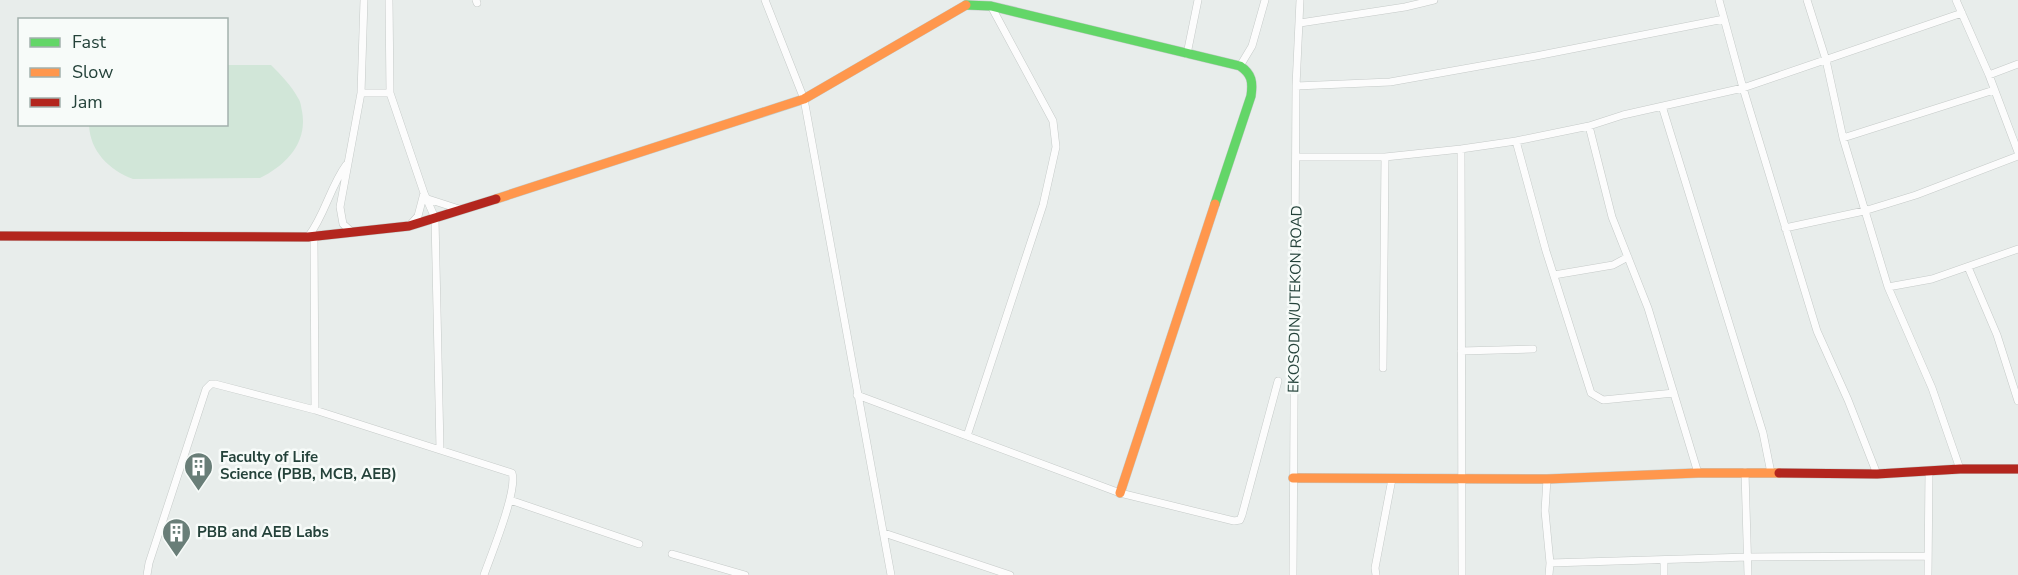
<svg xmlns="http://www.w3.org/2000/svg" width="2018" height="575" font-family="'Nunito Sans',sans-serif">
<rect width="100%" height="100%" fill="#e8edeb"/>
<path fill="#d1e6d8" d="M227 65H271C281 75 291 85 298 98 301 102 301 107 302 111 308 143 286 165 260 178L133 179C109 170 90 151 89 125L226 124Z"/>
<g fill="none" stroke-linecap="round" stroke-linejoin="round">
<defs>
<path id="street" d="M389 0 390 93 424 193 435 218 440 449
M476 0 477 3
M765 0 804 99 891 575
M1719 0 1743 88 1817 331 1848 400 1877 474
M1807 0 1826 60 1843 138 1888 287 1932 388 1960 469
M1956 0 1989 75 2018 152
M1300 23 1405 7 1434 0
M1187 54 1198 0
M1240 66 1252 46 1265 0
M1989 75 2018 64
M1296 86 1390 82 1536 56 1724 19
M361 93H390
M1662 106 1763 433 1771 473
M1589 126 1612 217 1648 308 1698 473
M1843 138 1994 90
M1516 141 1546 251 1591 393 1603 400 1674 393
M1461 149 1462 575
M1297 157H1385L1461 149 1516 141 1589 126 1623 115 1743 88 1962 13
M428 199 459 209
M410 225 418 216 424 193
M1785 228 1864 211 1916 195 2018 156
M352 232 343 224 340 207 361 93 364 0
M314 236 315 410
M308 237C325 215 330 187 346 165
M1968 267 1997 335 2018 401
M1554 275 1613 265 1628 257
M1888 287 1932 279 2018 249
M1461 351 1533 349
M1383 368 1385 157
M857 395 1120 493 1234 521 1240 520 1242 515 1278 381
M967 436 1043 205 1056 147 1053 121 991 6
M1745 472 1748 575
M1547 479 1545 511 1550 563 1549 575
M510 500 639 544
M884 533 1010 575
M672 554 745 575
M1664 560V575
M1550 563 1748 557 1928 556
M147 575 149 563 206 389 211 384H215L315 410 512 473C518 490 491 555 484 575
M1293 575 1296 86 1300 0
M1376 575 1375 568 1392 479
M1928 575 1929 471"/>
<path id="fast" d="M966 5 991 6 1240 66C1252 74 1253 82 1251 96L1215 204"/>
<path id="slow" d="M496 199 804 99 966 5
M1293 478 1547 479 1698 473H1779
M1120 493 1215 204"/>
<path id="jam" d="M0 236 308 237 409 226 496 199
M1779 473 1877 474 1960 469H2018"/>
</defs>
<use href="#street" stroke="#c5cac8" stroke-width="8"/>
<use href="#fast" stroke="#c3cbc8" stroke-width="10"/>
<use href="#slow" stroke="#c3cbc8" stroke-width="10"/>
<use href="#jam" stroke="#c3cbc8" stroke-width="10"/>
<use href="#street" stroke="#fcfcfc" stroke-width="7"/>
<use href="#fast" stroke="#63d668" stroke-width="9"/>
<use href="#slow" stroke="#ff974d" stroke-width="9"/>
<use href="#jam" stroke="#b3261e" stroke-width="9"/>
</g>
<defs>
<symbol id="building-pin" viewBox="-11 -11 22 30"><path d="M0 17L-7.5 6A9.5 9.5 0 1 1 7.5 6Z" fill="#697e78" stroke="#f7fbf9"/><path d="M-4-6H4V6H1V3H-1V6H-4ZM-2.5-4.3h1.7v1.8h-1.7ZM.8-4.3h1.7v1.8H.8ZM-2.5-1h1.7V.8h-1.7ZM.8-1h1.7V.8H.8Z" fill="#fff"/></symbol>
</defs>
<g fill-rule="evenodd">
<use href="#building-pin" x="182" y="450" width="33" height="45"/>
<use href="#building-pin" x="160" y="516" width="33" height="45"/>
</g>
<g text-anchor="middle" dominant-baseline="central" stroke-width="5" stroke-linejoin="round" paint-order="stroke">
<g font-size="15" fill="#24423a" stroke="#f7fbf9">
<text transform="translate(1295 299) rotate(-89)">EKOSODIN/UTEKON ROAD</text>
</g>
<g font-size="15" font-weight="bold" fill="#24423a" stroke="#f7fbf9" text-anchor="start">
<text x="220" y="457">Faculty of Life<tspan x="220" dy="17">Science (PBB, MCB, AEB)</tspan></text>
<text x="197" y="532">PBB and AEB Labs</text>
</g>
</g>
<rect x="18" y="18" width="210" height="108" fill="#f7fbf9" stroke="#a3b1ad" stroke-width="1.5"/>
<rect x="30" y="38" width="30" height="9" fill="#63d668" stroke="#a3b1ad" stroke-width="1.5"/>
<text x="72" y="48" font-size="18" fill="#24423a">Fast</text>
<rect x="30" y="68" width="30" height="9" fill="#ff974d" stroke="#a3b1ad" stroke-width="1.5"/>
<text x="72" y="78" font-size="18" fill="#24423a">Slow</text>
<rect x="30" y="98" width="30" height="9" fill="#b3261e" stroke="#a3b1ad" stroke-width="1.5"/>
<text x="72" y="108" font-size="18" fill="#24423a">Jam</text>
</svg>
